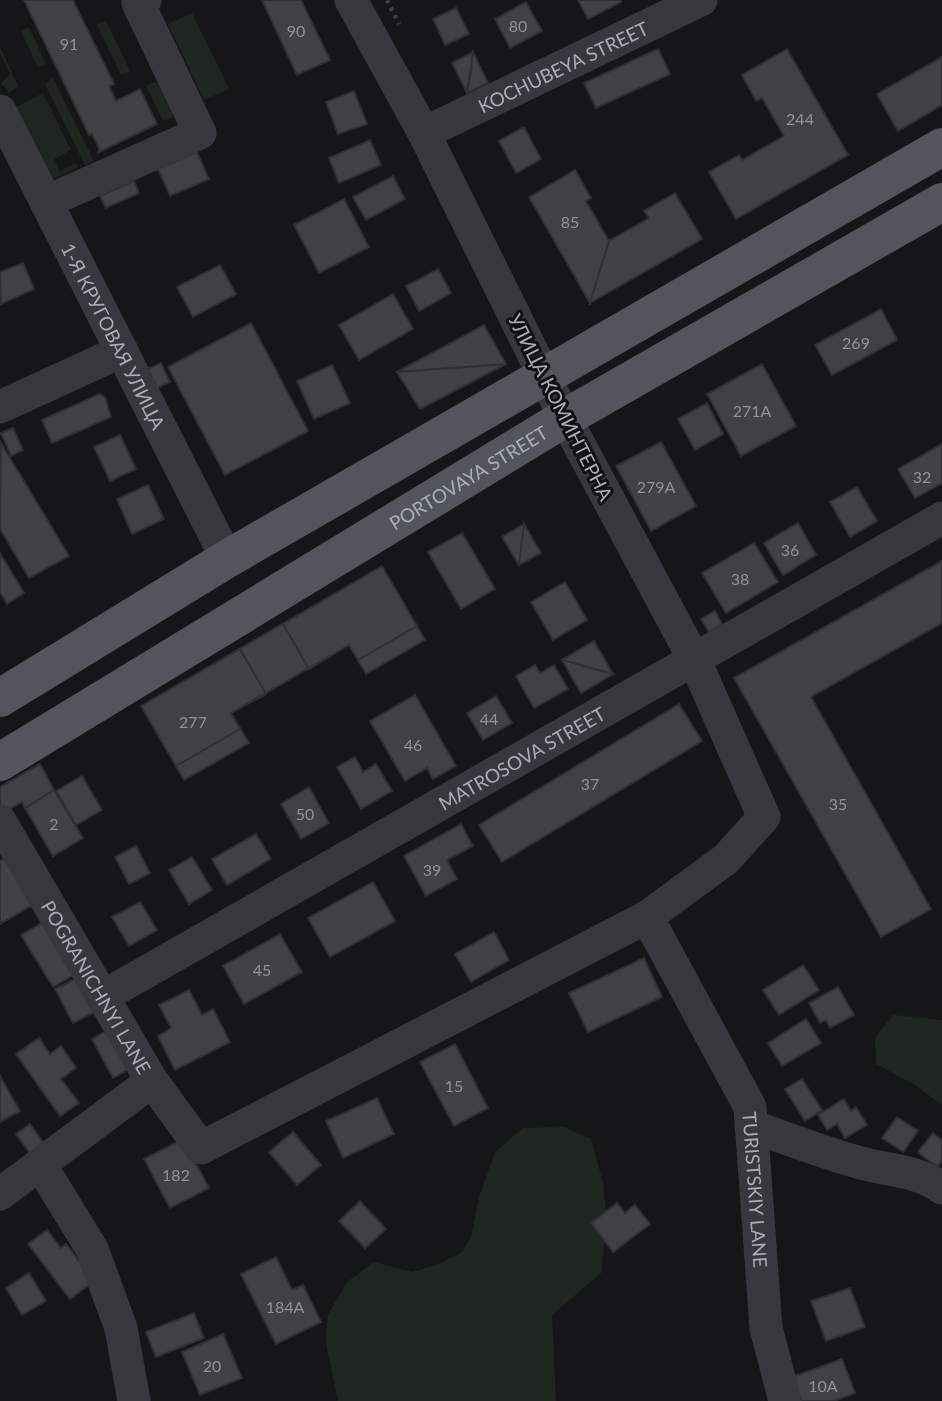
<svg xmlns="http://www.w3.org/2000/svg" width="942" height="1401" font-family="Lato,sans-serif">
<rect width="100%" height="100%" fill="#161618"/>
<path fill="#1e261f" d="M192 13 229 89 204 100 168 24Z
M106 21 130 71 121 75 97 25Z
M29 27 46 64 40 67 37 66 21 31Z
M0 47 18 86 9 93 1 83 10 74 0 54Z
M53 78 94 161 85 165 45 84Z
M154 82 159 84 173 112 171 118 163 121 146 86Z
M43 93 71 150 54 159 60 171 76 163 78 167 48 181 14 108Z
M893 1015 942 1020V1105L915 1085 876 1064 875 1038Z
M564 1127 591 1139 603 1182 607 1222 601 1273 552 1315 556 1401H338L327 1348 326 1332 328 1315 347 1282 374 1262 413 1272 441 1263 462 1252 471 1238 479 1197 495 1152 523 1128Z"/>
<path fill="#404145" stroke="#303034" stroke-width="2" d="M24 0H73L114 84 109 86 116 101 140 89 157 124 97 153 100 150 92 134 89 135Z
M262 0H301L330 60 297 75Z
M578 0H620L621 2 588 19Z
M526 2 542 31 510 48 495 19Z
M456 8 469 34 445 45 433 19Z
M658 49 670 74 596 108 584 83Z
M787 49 848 155 736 219 709 172 739 155 742 160 784 136 762 98 756 101 742 75Z
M473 52 471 70 467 93 452 63Z
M473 52 488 83 467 93Z
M942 57V105L898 131 877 94Z
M354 91 367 124 338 134 326 102Z
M524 127 541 159 516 173 499 141Z
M370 140 381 165 339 183 329 158Z
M197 152 209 179 170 196 158 169Z
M575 170 591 198 586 201 609 241 590 303 529 197Z
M393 176 405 199 366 220 353 197Z
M134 181 139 193 106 208 100 196Z
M675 193 702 239 590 303 609 241 649 218 644 211Z
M344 199 369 247 319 273 294 225Z
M23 263 34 289 1 304 0 272Z
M220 265 236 294 193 317 177 287Z
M438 269 451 293 419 311 406 286Z
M393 294 413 329 359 360 339 325Z
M881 309 897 340 832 375 815 345Z
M251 323 308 431 225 475 168 367Z
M484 325 506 364 397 372Z
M161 363 170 382 154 389 145 370Z
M506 364 420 409 397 372Z
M762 364 796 426 741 456 707 394Z
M332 365 350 403 314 419 297 381Z
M99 394 105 397 111 417 52 443 42 420Z
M707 403 723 434 695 450 678 419Z
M13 428 23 450 11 456 1 433Z
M120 435 136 469 110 481 94 447Z
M661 442 696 506 651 531 616 466Z
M1 443 69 556 29 578 0 529Z
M942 444V483L915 498 898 469Z
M148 485 164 519 132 534 117 499Z
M857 487 877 521 850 537 830 502Z
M798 523 816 555 783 575 764 543Z
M524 524 519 565 502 537Z
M524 524 541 553 519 565Z
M462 533 495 589 461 609 428 552Z
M754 543 778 582 726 613 702 573Z
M0 553 24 593 7 604 0 592Z
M942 561V623L811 697 931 909 881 937 734 678Z
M382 566 425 640 366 674 349 645 309 669 283 624Z
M382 566 417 626 358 660 349 645 231 713 240 729 176 766 141 706Z
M565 582 587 620 553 640 531 602Z
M715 611 722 624 709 632 701 619Z
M594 641 613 674 562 660Z
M240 649 266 694 231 713 249 743 184 780 141 706Z
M562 660 613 674 581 693Z
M535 665 540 673 554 665 568 689 534 708 516 676Z
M415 695 456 766 433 779 427 768 405 781 370 721Z
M496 696 512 723 483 740 467 713Z
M679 704 702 741 502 862 479 825Z
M355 757 363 772 376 764 392 791 361 809 337 767Z
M40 764 54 790 25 808 22 802 2 813 0 809V787Z
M82 776 102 810 76 825 56 791Z
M309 787 329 823 301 839 281 804Z
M54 790 83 838 53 856 25 808Z
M461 824 473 846 447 860 457 879 426 896 404 856Z
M256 834 271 859 227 885 212 859Z
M136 846 150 873 129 884 115 857Z
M8 856 36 903 0 924V861Z
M192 857 212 890 189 904 169 870Z
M373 882 395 921 330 957 308 918Z
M140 902 157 930 129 946 112 917Z
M47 920 79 972 53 987 21 935Z
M494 932 509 960 471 982 455 954Z
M280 934 302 972 244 1004 223 966Z
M644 958 662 997 588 1032 569 993Z
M803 965 819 990 779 1015 763 990Z
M78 977 97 1011 73 1023 55 989Z
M838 987 854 1015 830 1028 826 1020 820 1023 809 1003Z
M189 990 202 1015 213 1009 230 1042 175 1070 158 1036 171 1028 159 1005Z
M806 1019 821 1043 782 1066 768 1043Z
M110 1029 131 1068 113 1078 92 1039Z
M39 1038 50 1054 61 1046 76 1068 61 1079 79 1103 60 1116 16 1054Z
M455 1044 488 1108 454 1126 420 1062Z
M0 1076 20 1111 0 1122Z
M802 1079 822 1110 805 1121 785 1089Z
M377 1098 394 1134 343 1158 326 1121Z
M844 1099 851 1111 856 1107 867 1125 845 1138 837 1124 827 1130 818 1115Z
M897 1117 918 1131 903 1152 882 1138Z
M30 1124 47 1148 33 1158 16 1134Z
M293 1132 321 1165 297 1185 269 1152Z
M933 1133 942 1140V1161L937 1167 918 1152Z
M183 1139 209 1188 170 1208 144 1159Z
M360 1201 386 1229 365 1248 339 1221Z
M617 1203 625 1213 635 1205 650 1224 613 1252 591 1223Z
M47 1230 61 1248 66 1244 94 1281 70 1299 28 1244Z
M276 1257 292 1290 303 1285 321 1322 276 1344 241 1274Z
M29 1273 46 1301 22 1315 6 1288Z
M850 1288 865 1327 826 1341 811 1301Z
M194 1313 204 1338 156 1357 146 1332Z
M223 1334 242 1378 200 1395 182 1352Z
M842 1359 855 1393 834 1401H801L792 1377Z"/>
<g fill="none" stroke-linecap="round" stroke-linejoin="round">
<path stroke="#3d3f44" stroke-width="4.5" stroke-dasharray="3.5 5" stroke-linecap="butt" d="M387 0 399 24"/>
<g stroke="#37383d" stroke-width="33">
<path id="s1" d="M0 111 227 559"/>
<path id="s2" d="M424 133 701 0"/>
<path d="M46 202 200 133 138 3 145 0"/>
<path d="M0 407 122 351"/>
<path id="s3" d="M0 821 152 1081 201 1148 647 917 726 859 764 817 695 661 565 418 424 133 351 0"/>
<path id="s4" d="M647 917 750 1107 766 1328 785 1401"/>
<path id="s5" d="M102 997 942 518"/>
<path d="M751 1126C789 1139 826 1154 865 1164 892 1171 919 1171 942 1188"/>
<path d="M40 1164 92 1249 121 1328 134 1401"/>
<path d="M0 1194 152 1081"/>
</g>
<g stroke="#53555c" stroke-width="38">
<path d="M0 698 227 559 942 147"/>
<path id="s6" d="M0 762 565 418 942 202"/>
</g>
</g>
<g text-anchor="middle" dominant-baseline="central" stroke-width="6" stroke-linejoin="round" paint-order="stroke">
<g font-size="16" fill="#8e929b">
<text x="518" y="25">80</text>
<text x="296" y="30">90</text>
<text x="69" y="43">91</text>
<text x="800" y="118">244</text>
<text x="570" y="221">85</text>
<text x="856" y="342">269</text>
<text x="752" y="410">271А</text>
<text x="922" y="476">32</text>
<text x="656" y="486">279А</text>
<text x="790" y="549">36</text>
<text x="740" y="578">38</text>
<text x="489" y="718">44</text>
<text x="193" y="721">277</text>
<text x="413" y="744">46</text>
<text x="590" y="783">37</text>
<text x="838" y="803">35</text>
<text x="305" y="813">50</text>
<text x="54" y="823">2</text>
<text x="432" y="869">39</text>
<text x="262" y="969">45</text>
<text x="454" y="1085">15</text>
<text x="176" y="1174">182</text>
<text x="285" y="1306">184А</text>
<text x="212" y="1365">20</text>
<text x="823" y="1385">10А</text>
</g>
<g font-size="19" fill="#a8adb8" stroke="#111113">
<text stroke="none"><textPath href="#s2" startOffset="154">KOCHUBEYA STREET</textPath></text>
<text stroke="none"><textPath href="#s1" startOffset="252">1-Я КРУГОВАЯ УЛИЦА</textPath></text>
<text transform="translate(561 407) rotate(63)">УЛИЦА КОМИНТЕРНА</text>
<text stroke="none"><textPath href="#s6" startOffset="548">PORTOVAYA STREET</textPath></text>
<text stroke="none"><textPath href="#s5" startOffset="483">MATROSOVA STREET</textPath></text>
<text stroke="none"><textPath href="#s3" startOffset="192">POGRANICHNYI LANE</textPath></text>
<text stroke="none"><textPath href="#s4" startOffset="299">TURISTSKIY LANE</textPath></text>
</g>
</g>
</svg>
